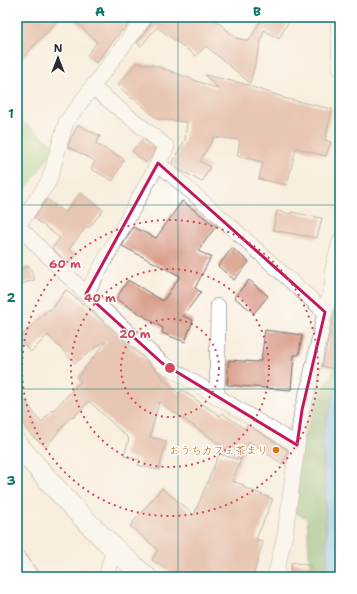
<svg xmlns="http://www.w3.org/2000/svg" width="357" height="594" font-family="'Shantell Sans','Klee One',sans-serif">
<rect width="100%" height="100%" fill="#fff"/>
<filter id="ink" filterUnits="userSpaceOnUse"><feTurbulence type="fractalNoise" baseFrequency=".025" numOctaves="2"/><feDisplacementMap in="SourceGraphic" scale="8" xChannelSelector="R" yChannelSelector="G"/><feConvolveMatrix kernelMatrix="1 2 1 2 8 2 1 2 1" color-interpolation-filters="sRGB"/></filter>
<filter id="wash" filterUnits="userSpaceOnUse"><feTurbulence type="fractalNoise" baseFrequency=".012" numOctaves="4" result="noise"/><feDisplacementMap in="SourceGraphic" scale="16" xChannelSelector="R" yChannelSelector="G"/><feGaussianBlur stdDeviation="0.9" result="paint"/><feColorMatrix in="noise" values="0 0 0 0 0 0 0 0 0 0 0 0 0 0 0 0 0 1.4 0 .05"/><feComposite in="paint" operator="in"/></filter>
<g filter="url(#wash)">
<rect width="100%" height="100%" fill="#f8eede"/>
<path fill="#9ece7d" stroke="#647c54" d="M17 118 55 146 17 202Z"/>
<path fill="#7eb16c" stroke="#546e4c" d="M340 354V374L325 504 327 577H310L307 518 293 512 302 440 320 394 335 369Z"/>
<path fill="#7eb8ef" stroke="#54728d" d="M340 373V577H327V554L323 433Z"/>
<g id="blocks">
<path fill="#d59580" d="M17 17H61L17 64Z
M71 17H134L123 31 122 30 96 63 87 55 97 42Z
M154 17H212L236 38 249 41 263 17H291L279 39 264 30 250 83 206 46 196 56 157 27 141 46 137 43 152 22Z
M136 63 154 65 218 89 205 75 249 85V86L283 97V98L332 109 325 140 331 142 326 156 296 148 287 185 259 179 263 162 237 156 240 140 214 137 200 161 210 167 202 182 180 170 172 163 185 140 187 122 158 119 133 98 132 99 118 85Z
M78 125 100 136 96 144 124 159 113 181 91 169 95 161 68 147 71 138Z
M143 139 155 149 151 157 146 163 132 151Z
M80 193 103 210 89 228 87 226 69 249 76 255 69 264 52 248 60 238 34 218 47 199 65 213Z
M182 201 216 226 198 251 211 257 195 288 201 292 183 316 193 320 185 342 162 333 163 328 116 299 128 280 163 301 180 276 122 246 133 227 156 238Z
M277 211 291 214V212L322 218 317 238 273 230Z
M232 248 249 262 234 280 218 266Z
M29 266 35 280 17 285V270Z
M249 280 268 296 254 313 234 297Z
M66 290 90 310 153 367 179 394 182 390 220 416 222 413 245 429 247 425 288 450 286 457 282 464 249 441 241 459 159 402 150 437 166 441 159 470 138 465 140 460 124 456 129 439 89 401 73 418 71 416 46 447 32 436 17 415V389L41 423 53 409 54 410 81 381 77 378 106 342 105 341 75 363 48 335 31 352 19 339 49 309 51 311Z
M335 311H340V346L335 369 322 366Z
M265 330 302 335 299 355H294L291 390 227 385 229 360 257 362V361H261Z
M219 454 241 460 232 481 244 485 243 487 273 499 256 539 263 542 253 577H179L152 560 158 550 130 526 162 488 194 515Z
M292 562 311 566 308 577H289Z"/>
</g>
</g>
<g filter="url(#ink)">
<use href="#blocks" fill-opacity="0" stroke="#736f6a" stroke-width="1"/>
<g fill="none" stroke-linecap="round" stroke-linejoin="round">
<defs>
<path id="street" d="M338 17 340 69
M158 163 217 214 325 312
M17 226H18L86 294 162 363 297 445
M18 226 49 181 66 122 145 17
M86 294 167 147 92 87
M217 397 218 306
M106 577 114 548
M275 577 285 535 302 410 309 386 325 312 332 287V272L340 241"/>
<path id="secondary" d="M17 444C48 480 79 516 114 548 124 558 135 567 146 577"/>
<path id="highway" d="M17 562 27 577"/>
</defs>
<use href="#street" stroke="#736f6a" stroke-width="16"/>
<use href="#secondary" stroke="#736f6a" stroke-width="22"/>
<use href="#highway" stroke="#736f6a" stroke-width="24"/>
<use href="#street" stroke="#fff" stroke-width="15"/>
<use href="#secondary" stroke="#fff" stroke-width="21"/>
<use href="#highway" stroke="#fff" stroke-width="22"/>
</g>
</g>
<path d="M0 0H357V594H0ZM158 163 325 312 302 410 297 445 162 363 86 294Z" fill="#f8eede" fill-opacity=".55" fill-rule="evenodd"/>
<path fill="none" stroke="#c2185b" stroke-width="3" stroke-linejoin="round" d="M158 163 325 312 302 410 297 445 162 363 86 294Z"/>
<path fill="none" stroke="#0f766e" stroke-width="1" stroke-opacity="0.55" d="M178 17V577M17 205H340M17 389H340"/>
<g fill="none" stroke="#d1495b" stroke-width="2" stroke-dasharray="2 4">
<circle cx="170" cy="368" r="49"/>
<circle cx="170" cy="368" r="99"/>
<circle cx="170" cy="368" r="148"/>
</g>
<circle fill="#e8710a" stroke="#fff" stroke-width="1.5" cx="276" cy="450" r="4"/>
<g text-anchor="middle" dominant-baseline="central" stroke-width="3" stroke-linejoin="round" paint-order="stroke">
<g font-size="11" fill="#c56008" stroke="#fff" text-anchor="end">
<text x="268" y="450">おうちカフェ茶まり</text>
</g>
</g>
<circle cx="170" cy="368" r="6" fill="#d1495b" stroke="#fff" stroke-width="2"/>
<g font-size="12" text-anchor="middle" font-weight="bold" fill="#d1495b" stroke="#fff" stroke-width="3" stroke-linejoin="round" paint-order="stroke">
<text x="65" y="268">60 m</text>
<text x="100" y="302">40 m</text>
<text x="135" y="338">20 m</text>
</g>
<rect width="357" height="594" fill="none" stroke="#fff" stroke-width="44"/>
<g transform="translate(58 58)" stroke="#ffffff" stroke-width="3" paint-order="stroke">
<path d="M0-3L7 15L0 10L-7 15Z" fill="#2b2b2b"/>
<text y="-6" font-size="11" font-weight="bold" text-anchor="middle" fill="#2b2b2b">N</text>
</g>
<rect x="22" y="22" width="313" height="550" fill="none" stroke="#0f766e" stroke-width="1.5"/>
<g font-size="13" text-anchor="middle" font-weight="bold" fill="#0f766e">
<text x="100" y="16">A</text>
<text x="257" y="16">B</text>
<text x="11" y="118">1</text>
<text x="11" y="302">2</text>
<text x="11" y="485">3</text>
</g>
</svg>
